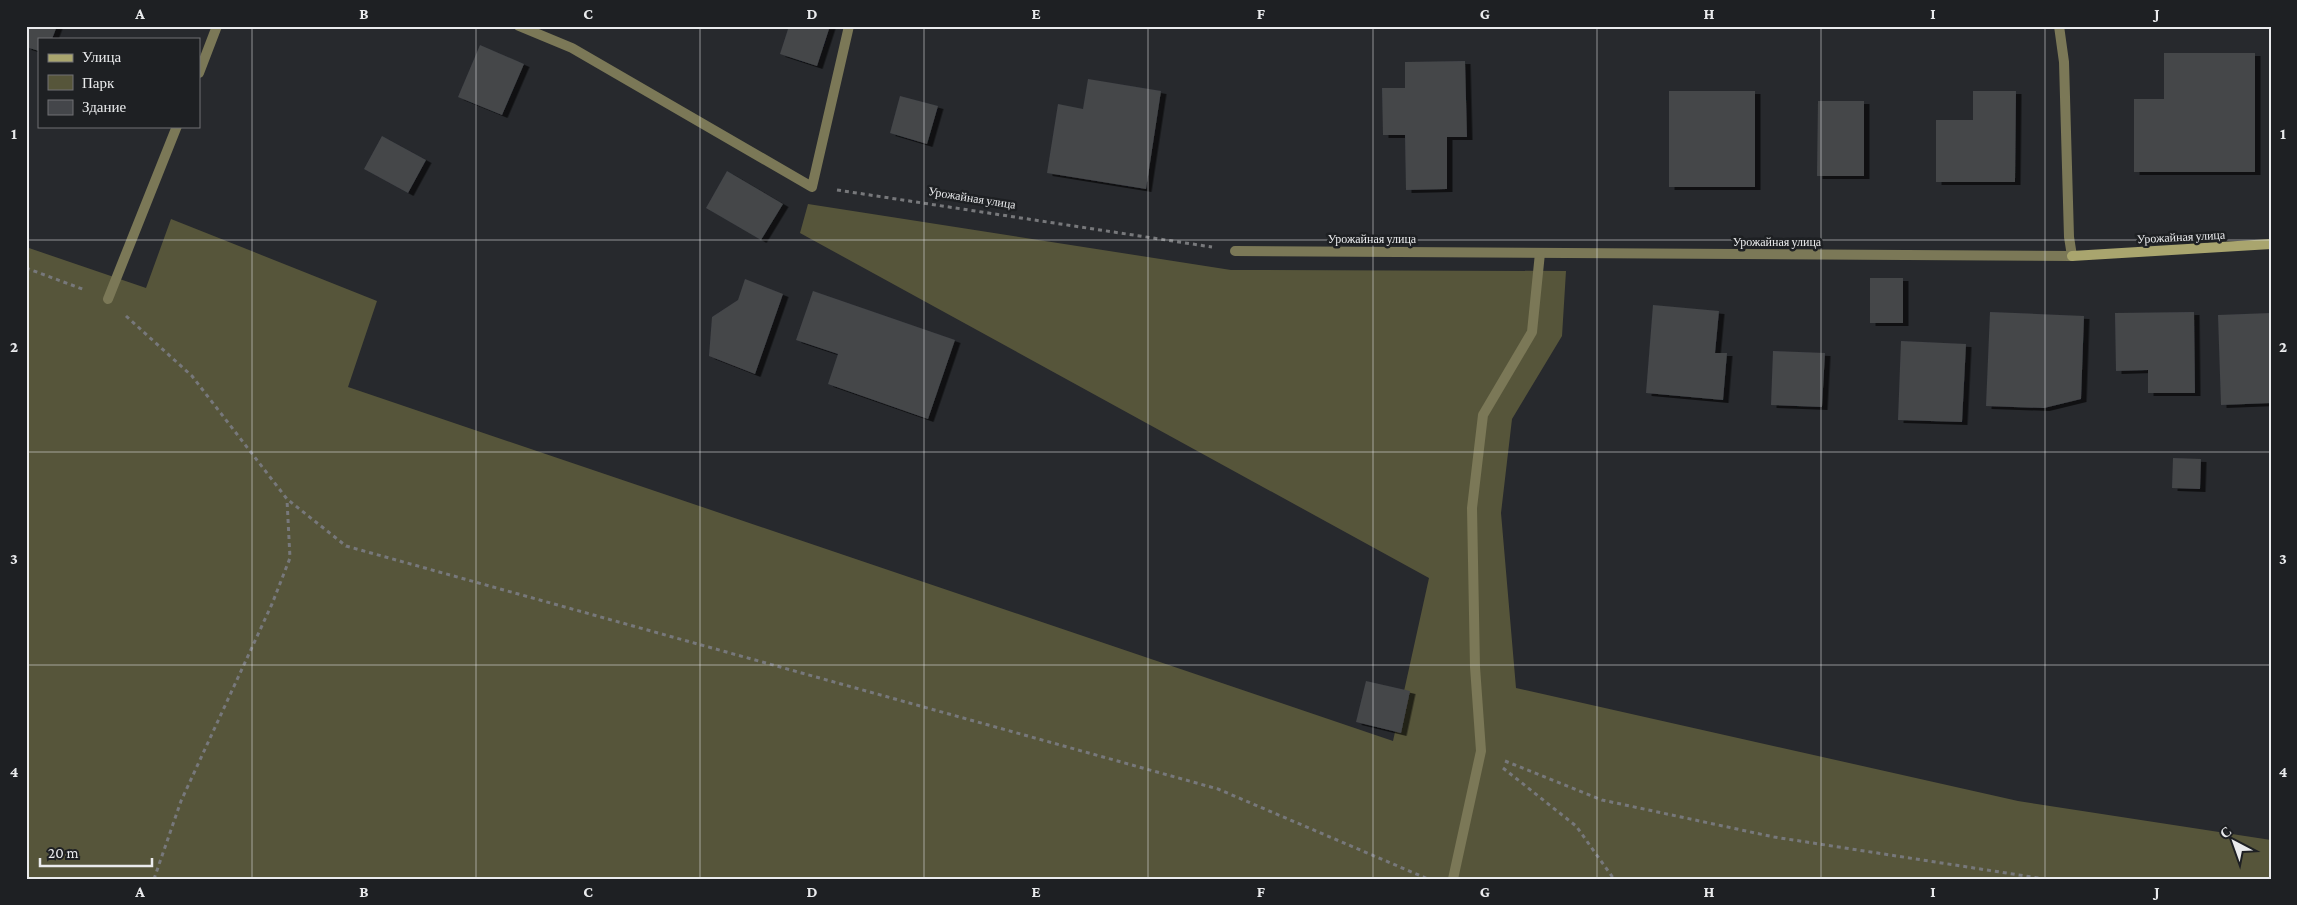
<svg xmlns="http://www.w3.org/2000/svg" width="2297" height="905" font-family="'Crimson Pro',serif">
<defs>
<filter id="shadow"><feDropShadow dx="5.5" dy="3" stdDeviation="0" flood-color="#0009"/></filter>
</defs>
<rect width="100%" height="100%" fill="#27292d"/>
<path fill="#56553a" d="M808 204 1231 270 1566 271 1562 336 1512 419 1501 513 1516 688 2018 801 2271 840V879H26V247L146 288 171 219 377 301 348 387 1393 741 1429 578 800 233Z"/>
<path fill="#44464a" filter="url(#shadow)" d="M26 26H57L52 39H39V51L26 47Z
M789 26H830L817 66 780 54Z
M480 45 524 64 502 115 458 97Z
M2164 53H2255V172H2134V99H2164Z
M1465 61 1467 137H1447V189L1406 190 1405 135H1383L1382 88H1405V62Z
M1088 79 1161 91 1146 189 1047 173 1058 104 1083 109Z
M1669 91H1755V187H1669Z
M1973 91H2016L2015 182H1936V120H1973Z
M900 96 938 106 927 144 890 133Z
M1818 101H1864V176H1817Z
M382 136 426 160 408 193 364 169Z
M727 171 783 204 761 240 706 208Z
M1870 278H1903V323H1870Z
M745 279 783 294 755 374 709 356 712 317 738 300Z
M813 291 955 340 928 419 828 384 838 354 796 340Z
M1653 305 1719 311 1715 353H1727L1723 400 1646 393Z
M1990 312 2084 316 2081 399 2044 408 1986 406Z
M2194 312 2195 393H2148V370L2116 371 2115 313Z
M2271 313V403L2221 405 2218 315Z
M1901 341 1966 344 1962 422 1898 420Z
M1773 351 1825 353 1822 407 1771 405Z
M2173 458 2201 459 2200 489 2172 488Z
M1366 681 1410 691 1401 733 1356 722Z"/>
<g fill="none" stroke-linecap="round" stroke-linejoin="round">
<path stroke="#77787b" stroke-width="3" stroke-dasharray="4 4" stroke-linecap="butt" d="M837 190 1212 247
M26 268 85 290
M126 316 192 376 287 499 346 546 1218 789 1428 879
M1505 761 1602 800 1774 837 2045 879
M1503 768 1576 826 1614 879
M154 879 181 801 272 604 290 558 287 500"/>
<path stroke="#7b7857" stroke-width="10" d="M1453 879 1481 751 1475 667 1472 508 1483 415 1532 332 1540 253"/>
<path stroke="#7b7857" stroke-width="10" d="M519 26 572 48 812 187 849 26
M199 73 217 26
M1235 251 2072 256 2069 237 2064 62 2059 26
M108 299 177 126"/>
<path stroke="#a9a56e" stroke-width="10" d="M2072 256 2271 244"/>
</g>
<path fill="none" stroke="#eaebed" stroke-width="1" stroke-opacity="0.55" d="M252 26V879M476 26V879M700 26V879M924 26V879M1148 26V879M1373 26V879M1597 26V879M1821 26V879M2045 26V879M26 240H2271M26 452H2271M26 665H2271"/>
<g text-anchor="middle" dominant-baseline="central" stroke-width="5" stroke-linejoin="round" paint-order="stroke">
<g font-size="12" fill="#eaebed" stroke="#1e2023">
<text transform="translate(972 198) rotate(9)">Урожайная улица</text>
<text transform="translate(2181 237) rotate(-3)">Урожайная улица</text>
<text x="1372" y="239">Урожайная улица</text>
<text x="1777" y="242">Урожайная улица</text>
</g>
</g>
<rect width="2297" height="905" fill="none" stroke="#1e2023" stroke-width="55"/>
<rect x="38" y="38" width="162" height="90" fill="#1e2023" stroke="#707174"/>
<rect x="48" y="54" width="25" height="8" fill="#a9a56e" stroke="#707174"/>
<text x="82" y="62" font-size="15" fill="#eaebed">Улица</text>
<rect x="48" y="75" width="25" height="15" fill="#56553a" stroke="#707174"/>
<text x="82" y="88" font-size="15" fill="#eaebed">Парк</text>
<rect x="48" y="100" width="25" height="15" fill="#44464a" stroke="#707174"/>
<text x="82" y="112" font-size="15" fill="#eaebed">Здание</text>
<g transform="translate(2234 842) rotate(319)" stroke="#1e2023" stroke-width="4" paint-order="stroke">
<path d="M0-4L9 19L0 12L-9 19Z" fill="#eaebed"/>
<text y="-8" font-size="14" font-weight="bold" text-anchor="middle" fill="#eaebed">С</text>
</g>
<path d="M40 858v8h112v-8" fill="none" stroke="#eaebed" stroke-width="2.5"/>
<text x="48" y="858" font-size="15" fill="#eaebed" stroke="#1e2023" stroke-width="4" paint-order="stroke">20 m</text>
<rect x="28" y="28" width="2242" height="850" fill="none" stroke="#eaebed" stroke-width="2"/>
<g font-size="16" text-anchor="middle" font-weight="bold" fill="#eaebed">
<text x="140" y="19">A</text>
<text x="364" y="19">B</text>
<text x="588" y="19">C</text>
<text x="812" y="19">D</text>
<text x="1036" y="19">E</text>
<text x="1261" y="19">F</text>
<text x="1485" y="19">G</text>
<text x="1709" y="19">H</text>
<text x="1933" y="19">I</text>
<text x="2157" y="19">J</text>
<text x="14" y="139">1</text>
<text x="2283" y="139">1</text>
<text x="14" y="352">2</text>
<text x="2283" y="352">2</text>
<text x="14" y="564">3</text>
<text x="2283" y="564">3</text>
<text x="14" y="777">4</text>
<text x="2283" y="777">4</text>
<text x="140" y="897">A</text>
<text x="364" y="897">B</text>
<text x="588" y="897">C</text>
<text x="812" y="897">D</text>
<text x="1036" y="897">E</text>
<text x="1261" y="897">F</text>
<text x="1485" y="897">G</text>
<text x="1709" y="897">H</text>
<text x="1933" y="897">I</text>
<text x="2157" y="897">J</text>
</g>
</svg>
